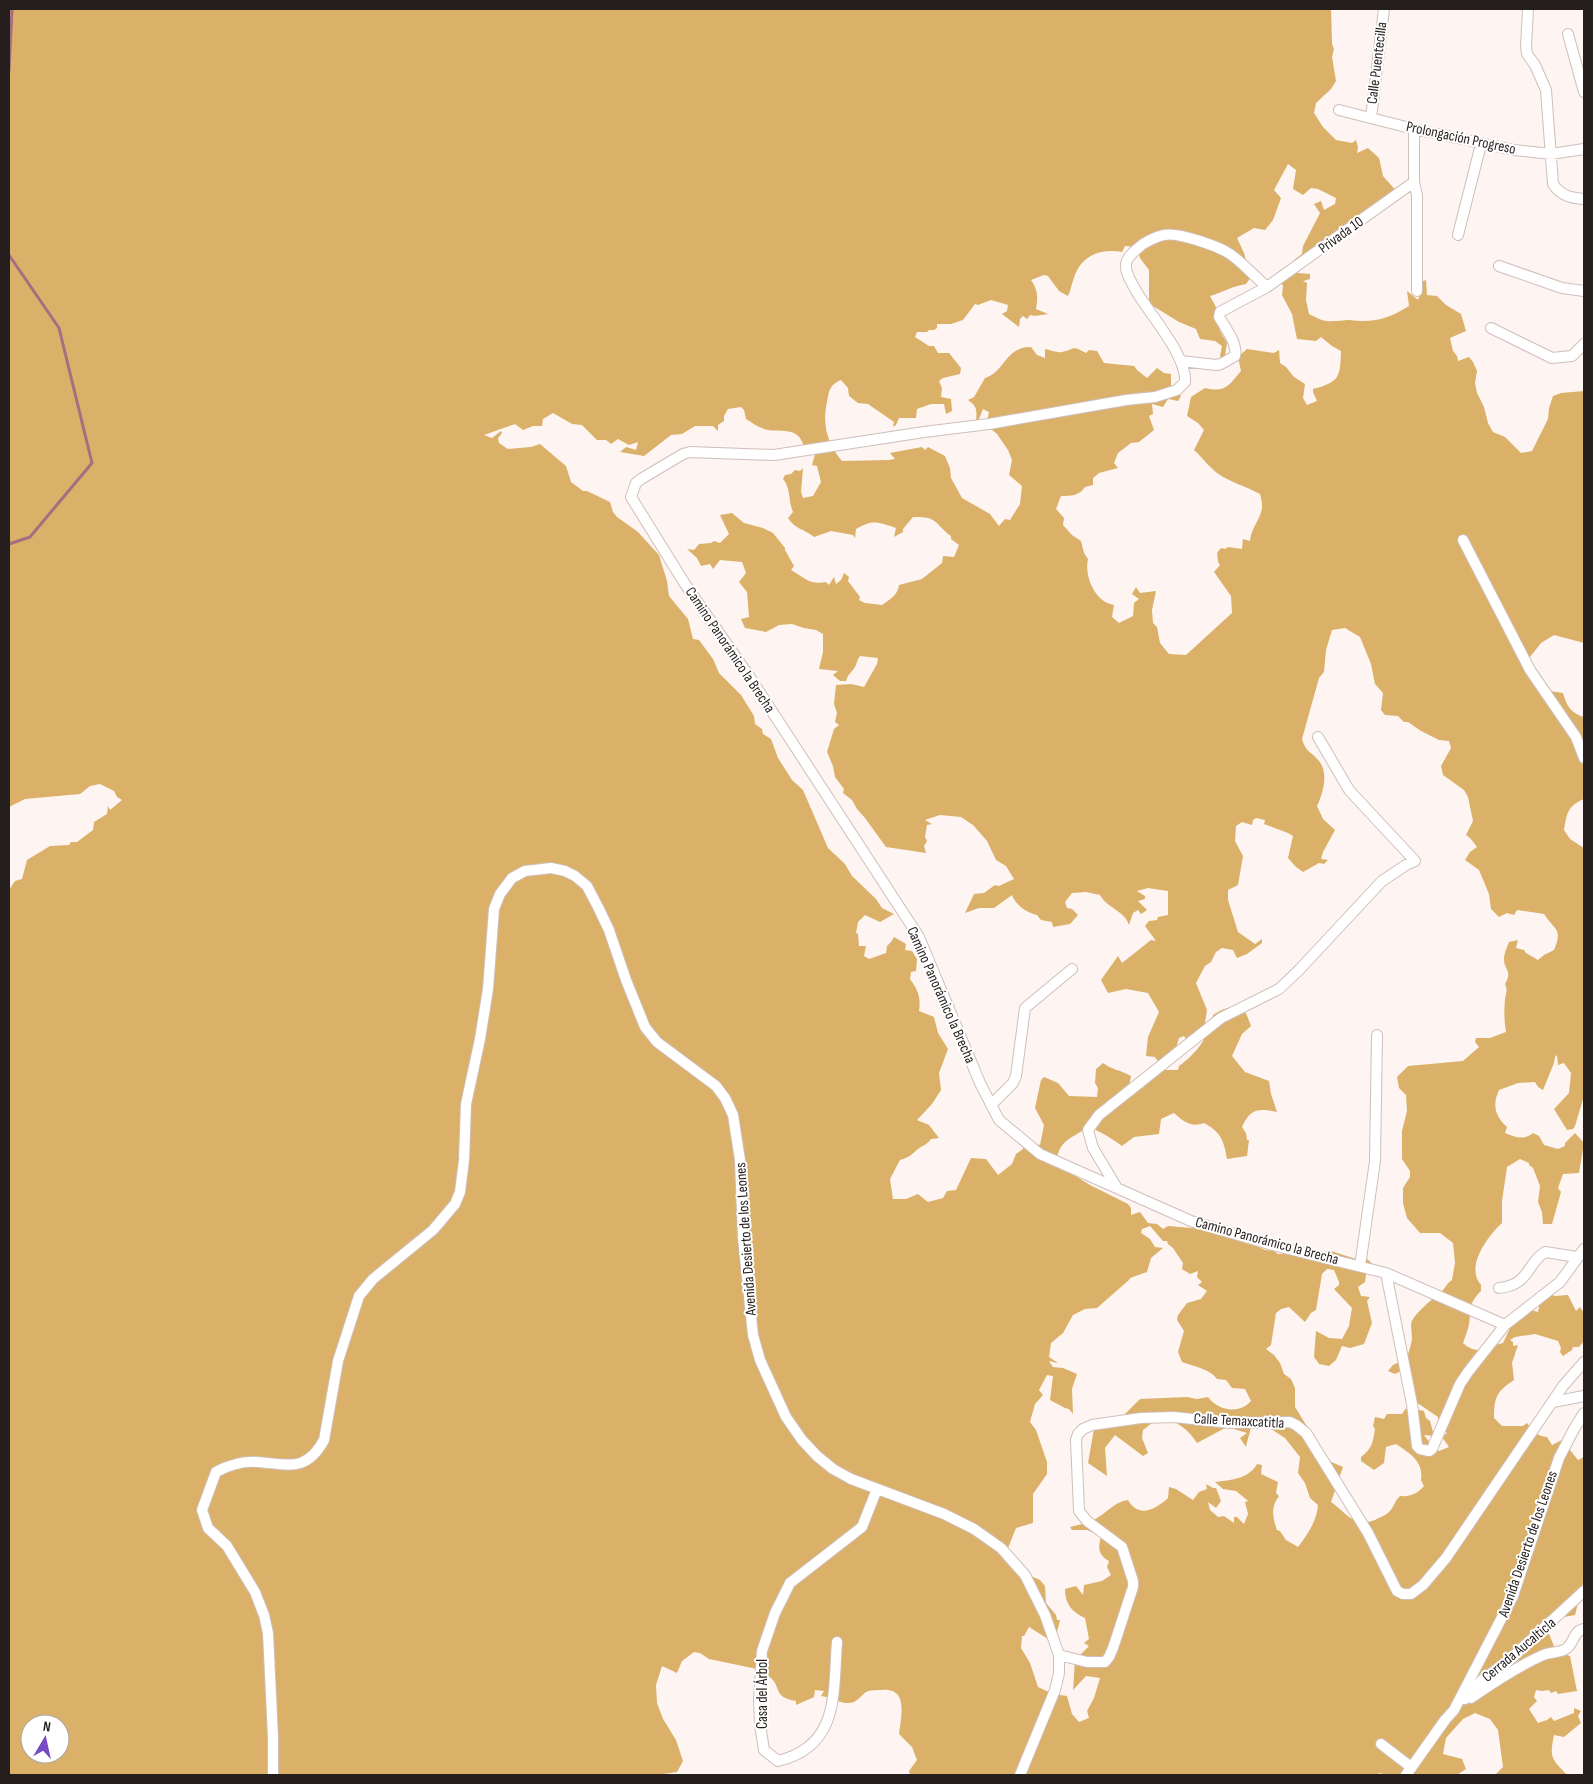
<svg xmlns="http://www.w3.org/2000/svg" width="1593" height="1784" font-family="'Sofia Sans Condensed',sans-serif">
<rect width="100%" height="100%" fill="#fef4f1"/>
<path fill="#dbb169" fill-rule="evenodd" d="M9 9H1331L1332 44 1334 49 1332 57 1336 81 1331 89 1316 103 1314 113 1323 127 1336 140 1352 143 1356 140 1358 147 1357 153 1368 148 1379 158 1383 176 1398 193 1382 206 1369 207 1360 214 1308 258 1307 265 1300 267 1294 260 1302 254 1303 246 1320 213 1314 204 1321 201 1324 210 1335 204 1336 198 1318 189 1311 188 1303 195 1293 189 1296 170 1288 164 1274 190 1281 198 1273 220 1265 230 1254 228 1237 238 1244 253 1251 277 1246 284C1233 286 1223 292 1210 296L1216 307 1220 331 1227 343 1224 362 1220 356 1222 346 1215 341 1200 339 1196 329 1179 322 1153 306 1149 301V270L1140 258 1137 247 1125 246 1122 252C1098 248 1079 257 1073 281 1071 286 1071 290 1068 296L1059 291 1048 276 1044 275 1031 280C1038 290 1038 297 1036 309L1048 314 1035 316 1030 315 1027 319 1023 316 1020 319 1019 327 1002 314 1007 311 1008 305 991 300 978 305 975 304 963 320 951 324H937V328L934 330H929L927 332H917L915 337 929 346H934L938 353H949L961 368 960 374 943 378 939 381 942 388 941 397 951 399 952 411 946 414 944 404H931L917 409 916 418H899L896 425 893 427 894 422 868 404 858 403 849 396 848 388 841 380C829 385 829 392 827 402 822 424 827 444 842 461L889 460 895 459 890 453 922 447 925 450 928 447 945 456 950 468 951 478 962 498 990 514 999 526 1005 519 1010 520 1020 504 1022 486 1009 475 1012 460 1008 450 997 434 986 425 989 412 983 409 979 419 976 421C977 410 977 406 968 400L974 397 985 378C1004 373 1006 346 1031 347L1037 355 1045 358V349C1050 350 1057 353 1062 352 1076 349 1071 345 1086 353L1089 350 1097 351 1104 363 1134 366 1137 370 1147 378 1157 368 1164 373 1171 374V385L1181 396 1178 401 1168 399 1163 407 1152 404 1153 414 1149 416 1154 430 1139 442 1131 443 1118 453 1114 463 1118 468 1099 473 1093 478V485L1085 487C1079 496 1071 496 1061 496L1056 509 1064 518 1063 525 1072 535 1081 541 1084 553 1088 559C1084 576 1095 602 1114 605L1112 617 1119 623 1133 616 1134 603 1139 599 1132 594 1136 587 1140 593 1156 591 1152 610 1153 623 1157 627 1160 643 1169 654 1186 655 1232 613 1231 596 1214 572 1220 565 1218 562 1217 553 1221 548 1225 549 1228 547 1242 549 1243 539 1250 541C1251 527 1262 518 1262 506 1262 502 1261 497 1260 494 1245 486 1230 482 1217 473 1209 467 1202 457 1194 450L1204 430 1198 423 1187 416 1191 397 1205 388C1226 393 1229 385 1241 371L1238 357 1247 349 1274 353 1279 350 1280 363 1286 367 1294 377 1305 384 1303 398 1307 405 1317 401 1313 392V389C1340 382 1340 377 1341 351L1332 346 1321 337 1316 341 1297 339 1292 314 1282 295 1283 286 1279 278 1280 270 1285 268 1298 273 1310 274V279L1303 281 1307 283 1306 300 1309 314C1314 316 1321 321 1327 321 1334 322 1342 320 1350 320 1374 323 1388 319 1409 306L1407 291 1418 300 1421 290 1418 283 1426 280 1427 295 1437 296 1446 305 1461 314 1466 331 1450 338 1453 351 1457 356 1458 361 1469 357 1473 362 1477 371 1475 383 1477 393 1484 407 1488 423 1493 432 1505 437 1521 453 1532 451 1548 419 1549 408 1553 396 1561 393 1584 391V643L1554 635 1541 643 1530 657 1531 670 1550 691 1563 693C1567 707 1571 713 1584 717V799C1567 806 1567 814 1564 830L1570 839 1584 848V1096L1575 1126 1573 1129 1567 1130 1554 1109 1569 1093 1571 1073 1564 1063 1558 1065 1557 1055 1555 1057 1554 1063 1543 1090 1538 1087 1535 1082 1518 1083 1499 1090C1492 1105 1495 1116 1507 1127L1505 1133C1516 1137 1523 1141 1533 1133L1539 1136 1544 1145 1558 1149 1565 1146V1143L1575 1133 1584 1143 1579 1173 1563 1174 1558 1188 1561 1192 1552 1224H1543L1542 1212 1538 1202 1540 1186 1533 1168 1529 1165V1163L1520 1159 1507 1167 1502 1201V1223C1487 1237 1465 1267 1481 1285V1291C1468 1304 1472 1307 1469 1324 1468 1330 1465 1337 1463 1343 1477 1356 1486 1347 1503 1343L1510 1328 1528 1309 1538 1312 1539 1307 1537 1301 1549 1294 1555 1296 1568 1295 1576 1311 1580 1307 1584 1313V1341L1579 1347H1573L1572 1350 1563 1356 1560 1352 1561 1348 1558 1341 1535 1334 1515 1337 1510 1340 1513 1342V1346L1518 1345 1512 1363 1514 1380C1497 1391 1494 1397 1494 1418L1502 1426H1523L1527 1423C1533 1431 1536 1436 1547 1437L1552 1445 1562 1440 1578 1460 1584 1457V1582L1583 1583 1575 1615 1559 1618 1547 1629 1556 1651 1570 1656 1577 1691 1558 1694 1556 1691 1551 1693 1549 1690 1542 1691 1536 1690 1534 1697 1537 1701 1529 1709 1538 1723 1547 1720 1551 1717 1554 1721 1574 1713V1708L1581 1711 1578 1716 1581 1723 1564 1737 1554 1735C1549 1759 1552 1759 1567 1775H1551L1550 1774 1548 1775H1490L1496 1774 1503 1767 1498 1730 1490 1719 1475 1713 1463 1719 1446 1738 1443 1754 1462 1759 1466 1769 1457 1775H1386L1380 1773 1377 1775H910L909 1771 917 1760 912 1747 899 1734C901 1716 909 1687 881 1690 876 1690 870 1690 866 1692 862 1695 858 1700 854 1702 842 1706 832 1697 821 1696L824 1691 815 1690 814 1697 796 1705V1701C773 1697 782 1689 771 1678 767 1675 765 1674 762 1670L709 1659 700 1653 694 1652 682 1661 677 1673 662 1666 656 1685 657 1703 663 1719 676 1740 683 1761 677 1772 656 1775 650 1774V1775H9V890L15 881 22 879 27 860 50 846 69 845 71 842H77L93 830 94 822 107 814 108 806 110 810 122 800 117 797 114 791 100 784 90 786 80 794 25 799 9 807ZM741 407 744 410 746 419C751 422 758 427 764 429 779 434 798 424 804 447L816 451 812 465 817 466 821 482 813 496 803 498 801 492 803 468 800 471 795 470 791 474 785 475 783 479C791 488 788 501 793 512L788 518C795 529 804 529 814 537L831 531 853 535 855 538 856 529C873 519 878 522 896 528L894 537 903 532V529L913 517C918 517 926 517 931 519 938 522 944 532 951 536V539L959 545 954 557 943 556 942 563 922 579 899 585C898 595 889 600 882 605L865 603 859 600 860 597 848 581 849 577 844 573 841 580 836 584 834 577 829 585 826 582C809 585 805 578 791 570L794 566 785 550V548L773 533 763 528 744 523 732 513 720 515 729 534 720 543 714 541 711 543 699 544 694 550 687 549 697 558 701 566 710 564 713 569 720 560 742 562 746 573 739 582 747 592 749 617 741 619 745 628 766 632 779 625 792 624 804 628 816 630 823 634V652L819 669 838 671 833 675 840 681H846C848 674 851 673 855 667 857 663 857 660 860 656L878 658 877 664 864 687 851 684 836 685 834 704 837 713 835 722 839 725 834 729 827 752 833 766 835 777 844 789 843 793 852 800 857 809 865 818 886 847 926 853 924 846 927 841 925 837 927 825 932 824 925 820 940 815 961 817 973 825 987 841 996 860 1006 866 1014 879 999 886 995 885 984 893 974 894 965 913 979 908H994L1012 895C1015 904 1026 913 1037 915L1041 920 1052 922 1053 927 1070 924 1078 915 1072 909 1067 908 1065 902 1072 893 1086 892 1100 895C1107 908 1125 911 1129 925L1133 913 1138 910 1141 914 1147 910 1138 901 1145 899V896L1137 891 1148 888 1168 891V915L1158 917 1157 920 1149 921 1145 926 1156 941 1151 940 1122 963 1118 956 1101 980 1108 993 1126 989 1148 993 1159 1012 1148 1037 1146 1056 1155 1057 1159 1063 1175 1051 1179 1038 1184 1036 1189 1044 1196 1045 1201 1032 1204 1030 1207 1010 1196 983 1205 966 1211 962 1216 952 1222 948 1233 950 1237 958 1247 954 1262 943V939L1255 944 1238 932 1228 900V890L1238 885 1243 856 1235 841 1236 826 1242 822 1252 825 1253 820 1256 818 1265 820 1264 824 1288 833 1293 836 1288 858 1296 867 1303 872 1319 863 1324 864 1328 860 1321 859 1323 852 1335 830 1323 819 1317 806C1323 793 1329 773 1319 761 1311 751 1306 753 1302 739L1319 678 1324 672 1326 650 1332 630 1345 628 1360 637 1371 664 1375 684 1383 693 1381 710 1385 715 1398 716 1404 722H1408L1421 731 1439 740 1449 741 1451 748 1441 766 1443 775 1464 790 1468 797 1473 821 1466 835 1470 838 1477 847 1470 852 1465 860 1479 870 1489 894 1491 909 1499 917 1507 913 1514 915 1517 910 1544 914C1555 931 1563 928 1554 950L1544 955 1538 960 1526 953 1524 950 1516 948 1518 940 1509 942C1507 947 1504 954 1504 959 1504 971 1513 970 1505 984 1508 990 1506 993 1505 999 1504 1010 1504 1021 1506 1032L1490 1038H1476L1475 1042 1479 1047 1463 1061 1408 1066 1397 1077 1399 1088 1406 1095 1407 1111 1402 1131V1159L1410 1171V1177L1403 1188V1203L1407 1218 1420 1233H1440L1453 1243 1455 1263 1452 1280C1447 1283 1446 1287 1442 1291 1434 1298 1413 1314 1411 1324 1411 1331 1413 1338 1411 1344 1410 1349 1408 1354 1406 1359L1393 1365 1388 1371 1395 1374 1407 1368 1416 1402 1438 1417 1439 1425 1447 1433 1442 1437 1449 1447 1439 1451 1433 1447 1424 1435 1434 1436 1430 1421 1426 1418 1424 1411 1415 1409 1410 1418 1406 1408 1402 1414H1387L1384 1419 1375 1417 1373 1426 1375 1429C1373 1442 1372 1449 1361 1457V1461L1374 1470 1384 1463 1386 1447 1396 1444C1409 1453 1424 1461 1421 1480L1424 1486C1418 1493 1411 1497 1400 1496 1395 1500 1394 1507 1389 1512 1385 1516 1380 1517 1375 1520 1353 1528 1347 1513 1331 1502L1343 1467 1322 1458 1308 1428 1295 1407V1388L1291 1379 1284 1374 1280 1363 1274 1355 1266 1349 1271 1345 1276 1313 1281 1309 1289 1307 1305 1322 1311 1313 1316 1310 1322 1274 1327 1269 1334 1270 1339 1282V1285L1334 1289 1352 1308 1349 1326 1342 1339 1329 1338 1316 1331 1314 1357 1319 1364 1329 1366 1336 1360 1342 1346 1350 1348 1364 1344 1372 1323 1367 1301 1370 1297 1361 1296 1358 1287 1365 1282 1367 1268 1375 1266 1367 1259 1362 1261 1331 1251 1278 1254 1274 1251 1265 1250 1246 1240 1225 1237 1204 1229 1168 1226 1163 1229 1157 1224 1148 1223 1140 1212 1131 1215V1208L1128 1204 1090 1185 1056 1164C1059 1139 1070 1140 1088 1127 1100 1131 1111 1138 1122 1146L1134 1137 1159 1134 1161 1119 1174 1113C1183 1121 1191 1128 1204 1123 1221 1132 1224 1141 1227 1159L1247 1156 1249 1140H1247L1246 1133 1242 1127C1250 1109 1258 1108 1277 1112L1271 1094 1269 1081 1245 1072 1232 1056 1242 1034 1251 1026C1249 1021 1247 1014 1244 1011 1236 1002 1220 1010 1213 1015 1210 1036 1196 1054 1179 1066L1178 1070H1161L1151 1080H1149L1143 1088 1129 1086 1131 1076C1121 1070 1112 1070 1103 1063L1096 1069 1095 1083 1098 1088 1097 1097 1069 1096 1058 1083 1044 1077 1041 1080 1035 1108 1044 1125 1040 1145 1031 1143 1024 1145 1023 1149 1016 1154 1012 1164 998 1175 986 1159 971 1158 956 1190 947 1191 943 1198 928 1202 918 1194 906 1199H893L890 1179 900 1160C910 1157 911 1155 918 1149 923 1145 927 1145 931 1139L939 1138 929 1125 917 1120 932 1104 941 1090 939 1073 948 1049 938 1033 934 1017 919 1011C921 997 918 990 910 979L911 972 916 971 917 959 912 951 905 950 906 944 894 937 891 942 887 946 886 953 869 959 864 956 866 946H859L858 934 856 933 858 922 865 915 880 922 894 914 882 908 876 899 852 876 845 864 828 848 803 790 792 780 778 758 771 739 763 734 762 729 755 724 754 716 741 695 719 673 713 659 699 640 693 639 688 619 669 596 667 581 659 555 638 532 617 517 613 512 610 502 587 491H583L571 482 566 466 540 444 531 447 508 449 499 443 498 438 502 433 501 431 492 438 484 435 515 424 523 430 533 426H542L543 419 553 413 572 424 582 425 597 440H606L611 444 618 439 629 445 638 442 636 450 626 447 620 452 644 456 671 435 682 434 695 426H713L718 431V425L724 421V416L728 409ZM1150 1226 1163 1241H1167L1168 1244 1173 1248 1183 1263 1182 1269 1190 1274 1198 1271 1197 1277 1202 1282 1198 1285 1207 1291 1201 1299 1187 1303 1178 1315 1177 1320 1184 1331 1178 1352 1182 1362C1193 1366 1210 1369 1217 1379L1226 1380 1232 1388 1245 1389 1251 1401C1239 1415 1217 1410 1208 1397L1197 1399 1187 1397 1140 1399 1124 1415H1121L1095 1423 1088 1463 1107 1476 1105 1448 1115 1435 1143 1456 1148 1453 1142 1438 1143 1430 1161 1416C1176 1421 1188 1429 1197 1443L1227 1427 1247 1433 1240 1438 1246 1447C1247 1440 1250 1434 1251 1426L1271 1429 1285 1438 1300 1457 1298 1473 1305 1483 1310 1498 1318 1505C1317 1521 1307 1535 1298 1547L1286 1540 1280 1531 1277 1530C1273 1518 1270 1508 1279 1496L1276 1493 1278 1482 1261 1474 1262 1465 1257 1464C1249 1479 1230 1480 1215 1482L1223 1489 1236 1491 1247 1500 1248 1501 1245 1502 1248 1514 1244 1524 1237 1517H1234V1523L1224 1516 1218 1517 1210 1510 1208 1502 1216 1508 1221 1501 1216 1488H1213L1206 1484 1207 1489 1199 1492 1193 1500 1176 1489 1169 1487 1168 1498C1156 1509 1139 1519 1128 1500 1114 1502 1109 1511 1097 1518 1090 1523 1078 1525 1070 1527L1072 1530H1087L1101 1536C1098 1548 1098 1555 1109 1561L1107 1567 1111 1575 1102 1581 1084 1585 1083 1595 1076 1586 1065 1589C1065 1604 1072 1612 1085 1618L1089 1639 1084 1643 1089 1646 1075 1660 1073 1690 1086 1676 1100 1678 1094 1698 1087 1711 1089 1718 1079 1722 1072 1714 1067 1696 1053 1694 1038 1687 1030 1663 1021 1648 1022 1636H1024L1029 1627 1048 1639 1057 1632 1060 1620H1057L1056 1615 1046 1603 1045 1586 1040 1580 1022 1572 1008 1548 1016 1528 1033 1523V1494L1047 1474V1462L1036 1430 1030 1422 1035 1404 1043 1395 1039 1390 1047 1375 1053 1376 1050 1400 1065 1408 1069 1409 1073 1414 1072 1389 1077 1374 1063 1368 1053 1367 1049 1361 1058 1363 1049 1357 1051 1343 1063 1333 1073 1315 1085 1309 1097 1308 1129 1280 1130 1278 1147 1272 1151 1258 1163 1248 1155 1247 1150 1239 1141 1233 1142 1229ZM30 1724H60V1754H30Z"/>
<g fill="none" stroke-linecap="round" stroke-linejoin="round">
<path stroke="#a76d80" stroke-width="3" d="M9 71 12 9
M9 255 59 328 92 463 30 537 9 544"/>
<defs>
<path id="minor" d="M1528 9 1526 46 1527 54 1535 65 1546 90 1553 184C1561 196 1571 198 1584 199
M1568 34 1584 92
M1339 110 1414 129 1514 150 1551 154 1584 149
M1371 118 1384 9
M1414 129V182L1417 195V291
M1458 235 1481 144
M1499 266 1562 288 1584 291
M1267 287C1255 277 1243 263 1230 254 1218 246 1178 232 1164 235 1158 236 1148 241 1143 244 1137 249 1127 256 1126 264 1125 273 1131 281 1135 289 1149 314 1187 355 1185 382L1177 390 1155 397 1126 400 989 424 924 432 774 455 690 452 683 454 641 479 636 483 631 497 685 584 747 673 919 937 980 1083 999 1120 1040 1154 1191 1221 1269 1244 1386 1273 1505 1325
M1491 328 1552 358 1572 356 1584 344
M1181 361 1216 365 1221 364 1235 356C1238 344 1225 327 1219 317L1220 312 1267 287 1414 182
M1463 540 1530 670 1576 737 1584 758
M991 1105 1013 1083 1016 1076 1025 1008 1072 969
M1117 1188 1093 1148 1088 1130 1099 1115 1221 1018 1279 989 1299 970 1382 881 1406 865 1415 861 1349 790 1318 737
M1360 1266 1375 1161 1377 1035
M1386 1273 1412 1404 1417 1446 1420 1449 1429 1451 1432 1449 1460 1384 1468 1372 1505 1325 1560 1282 1584 1249
M1499 1288C1530 1285 1526 1264 1545 1252L1577 1257
M1553 1402 1584 1396
M837 1642C833 1693 840 1746 778 1761L764 1750 760 1724 759 1700 762 1651 775 1613 790 1583 862 1527 877 1489
M1059 1655 1087 1662H1105L1109 1657 1113 1648 1133 1587V1581L1122 1547 1087 1521 1079 1511 1076 1440 1078 1434 1083 1429 1092 1425 1141 1418 1174 1417 1230 1423 1290 1422 1296 1425 1306 1433 1368 1533 1397 1591 1403 1594H1411L1423 1585 1446 1558 1563 1386 1584 1362
M1471 1698C1491 1684 1519 1666 1541 1656 1548 1652 1557 1653 1564 1650 1575 1645 1572 1631 1584 1629
M1465 1699 1482 1680 1506 1663 1584 1591
M1381 1744 1411 1767
M273 1775V1737L268 1633 264 1615 255 1592 227 1546 208 1528 202 1510 216 1472C229 1465 242 1461 257 1462 288 1464 306 1473 324 1440L338 1361 359 1296 373 1279 433 1230 455 1204 460 1192 464 1160 466 1104 480 1039 488 989 494 909 500 894 512 878 525 871 551 868 565 871 575 876 587 886 599 909 609 930 626 980 645 1027 657 1042 716 1086 725 1098 733 1115 740 1160 743 1238 753 1335 760 1360 786 1417 802 1440 817 1456 833 1469 851 1479 944 1514 974 1529 1001 1548 1025 1575 1045 1615 1059 1655V1673L1055 1690 1020 1775
M1406 1775 1445 1720 1454 1710 1513 1596 1559 1458 1574 1429 1584 1413"/>
</defs>
<use href="#minor" stroke="#cfbfba" stroke-width="12"/>
<use href="#minor" stroke="#fff" stroke-width="10"/>
</g>
<g text-anchor="middle" dominant-baseline="central" stroke-width="4" stroke-linejoin="round" paint-order="stroke">
<g font-size="15" fill="#241e1c" stroke="#fff">
<text transform="translate(1377 63) rotate(-83)">Calle Puentecilla</text>
<text transform="translate(1461 138) rotate(12)">Prolongación Progreso</text>
<text transform="translate(1341 235) rotate(-36)">Privada 10</text>
<text transform="translate(730 650) rotate(56)">Camino Panorámico la Brecha</text>
<text transform="translate(941 995) rotate(66)">Camino Panorámico la Brecha</text>
<text transform="translate(746 1239) rotate(-94)">Avenida Desierto de los Leones</text>
<text transform="translate(1267 1241) rotate(15)">Camino Panorámico la Brecha</text>
<text transform="translate(1239 1421) rotate(3)">Calle Temaxcatitla</text>
<text transform="translate(1528 1544) rotate(-71)">Avenida Desierto de los Leones</text>
<text transform="translate(1519 1650) rotate(-40)">Cerrada Aucalticla</text>
<text transform="translate(762 1694) rotate(-90)">Casa del Árbol</text>
</g>
</g>
<rect width="1593" height="1784" fill="none" stroke="#241e1c" stroke-width="20"/>
<g transform="translate(45 1739) rotate(9)"><circle r="24" fill="#ffffff" stroke="#a7a5a4"/>
<path d="M0-4L9 19L0 12L-9 19Z" fill="#764bc3"/>
<text y="-8" font-size="14" font-weight="bold" text-anchor="middle" fill="#241e1c">N</text>
</g>
</svg>
